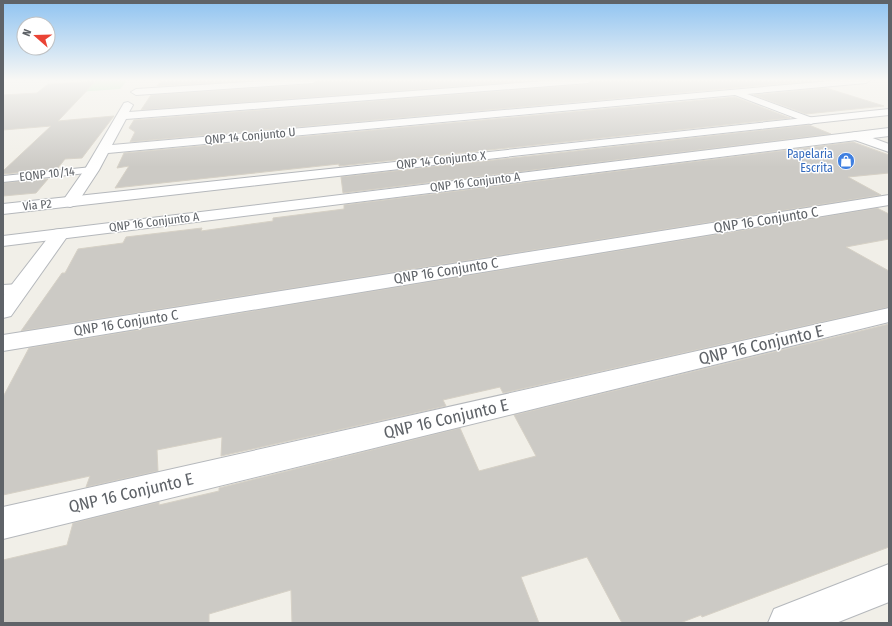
<svg xmlns="http://www.w3.org/2000/svg" width="892" height="626" font-family="'Fira Sans Condensed',sans-serif">
<rect width="100%" height="100%" fill="#f1efe8"/>
<path fill="#c5e8c5" d="M91 80H128L120 89 77 92Z"/>
<path fill="#cccac5" stroke="#d6d1c6" d="M162 80H265L157 86Z
M318 80H545L141 110 151 95 313 84Z
M593 80H811V81L130 142 135 132 129 128 134 120 588 84Z
M96 81 58 121 114 116 82 158 65 159 57 169 3 174V171L51 126 3 130V95L37 93 48 84Z
M826 88 884 106 806 114 754 95Z
M735 97 790 118 339 166V164L115 188 129 166 117 168 124 153Z
M809 125 831 134 343 193 341 177Z
M853 142 889 155V173L848 177 881 195 21 331 62 273H65L78 249 123 243 126 237 202 228 201 231 273 221V218L344 209V205Z
M48 179 36 193 3 196V183Z
M877 208 889 214V239L846 247 889 271V307L503 393 500 387 443 400 446 406 221 456 222 437 157 450 158 471 86 487 90 476 3 495V397L29 348Z
M889 324V547L702 617 701 615 680 623H622L587 557 521 577 539 623H292L291 590 209 614V623H3V560L67 545 73 523 159 502V505L219 491V488L460 428 479 471 536 456 514 415Z"/>
<g fill="none" stroke-linecap="round" stroke-linejoin="round">
<defs>
<path id="service" d="M92 167 97 170 96 172 3 182V176Z
M20 284 25 285 27 288 25 291 3 295V285Z"/>
<path id="minor" d="M281 80H317L313 83 136 95 131 92 136 89Z
M559 80H592L588 83 126 119 112 145 842 80H870L866 83 747 94 815 119 817 121 811 124 735 95 108 153 99 170 76 205 70 207 64 205 62 202 85 169 124 103 128 102 133 105 129 112Z
M856 132 889 144V152L852 139 850 136 852 133Z
M889 195V205L3 351V335Z
M60 229 66 230 69 234 11 316 3 318V296L54 230Z
M889 308V322L3 539V507Z
M889 564V602L836 623H768L774 609Z"/>
<path id="tertiary" d="M889 109V115L531 154 3 214V204Z
M889 128V136L3 246V236Z"/>
</defs>
<use href="#service" stroke="#b5b8bc" stroke-width="2"/>
<use href="#minor" stroke="#b5b8bc" stroke-width="2"/>
<use href="#tertiary" stroke="#b5b8bc" stroke-width="2"/>
<use href="#service" fill="#fff" fill-rule="evenodd"/>
<use href="#minor" fill="#fff" fill-rule="evenodd"/>
<use href="#tertiary" fill="#fff" fill-rule="evenodd"/>
</g>
<linearGradient id="sky" x2="0" y2="1"><stop stop-color="#8fc3f1"/><stop offset="0.48" stop-color="#f9f8f5"/><stop offset="1" stop-color="#f9f8f5" stop-opacity="0"/></linearGradient>
<rect width="892" height="167" fill="url(#sky)"/>
<defs>
<symbol id="shop-disc" viewBox="-11 -11 22 22"><circle r="9.5" fill="#3f7fe0" stroke="#fff"/><path d="M-5-2.5h2.3a2.7 3.5 0 0 1 5.4 0H5L5.5 6h-11ZM-1.5-2.5h3a1.5 2.3 0 0 0-3 0Z" fill="#fff"/></symbol>
</defs>
<g fill-rule="evenodd">
<use href="#shop-disc" x="836" y="151" width="20" height="20"/>
</g>
<g text-anchor="middle" dominant-baseline="central" stroke-width="3" stroke-linejoin="round" paint-order="stroke">
<g font-size="12" fill="#5f6368" stroke="#fff">
<text transform="translate(250 136) rotate(-5)">QNP 14 Conjunto U</text>
<text transform="translate(441 160) rotate(-6)">QNP 14 Conjunto X</text>
<text transform="translate(47 174) rotate(-6)">EQNP 10/14</text>
<text transform="translate(475 182) rotate(-7)">QNP 16 Conjunto A</text>
<text transform="translate(37 205) rotate(-6)">Via P2</text>
<text transform="translate(154 222) rotate(-7)">QNP 16 Conjunto A</text>
</g>
<g font-size="12" fill="#366cbe" stroke="#fff" text-anchor="end">
<text x="833" y="154">Papelaria<tspan x="833" dy="14">Escrita</tspan></text>
</g>
<g font-size="14" fill="#5f6368" stroke="#fff">
<text transform="translate(766 220) rotate(-9)">QNP 16 Conjunto C</text>
<text transform="translate(446 271) rotate(-9)">QNP 16 Conjunto C</text>
<text transform="translate(126 323) rotate(-9)">QNP 16 Conjunto C</text>
</g>
<g font-size="17" fill="#5f6368" stroke="#fff">
<text transform="translate(761 345) rotate(-13)">QNP 16 Conjunto E</text>
<text transform="translate(446 419) rotate(-13)">QNP 16 Conjunto E</text>
<text transform="translate(131 493) rotate(-13)">QNP 16 Conjunto E</text>
</g>
</g>
<rect width="892" height="626" fill="none" stroke="#5f6368" stroke-width="8"/>
<g transform="translate(36 36) rotate(290)"><circle r="19" fill="#ffffff" stroke="#bfc1c3"/>
<path d="M0-3L7 15L0 10L-7 15Z" fill="#ea4335"/>
<text y="-6" font-size="11" font-weight="bold" text-anchor="middle" fill="#5f6368">N</text>
</g>
</svg>
